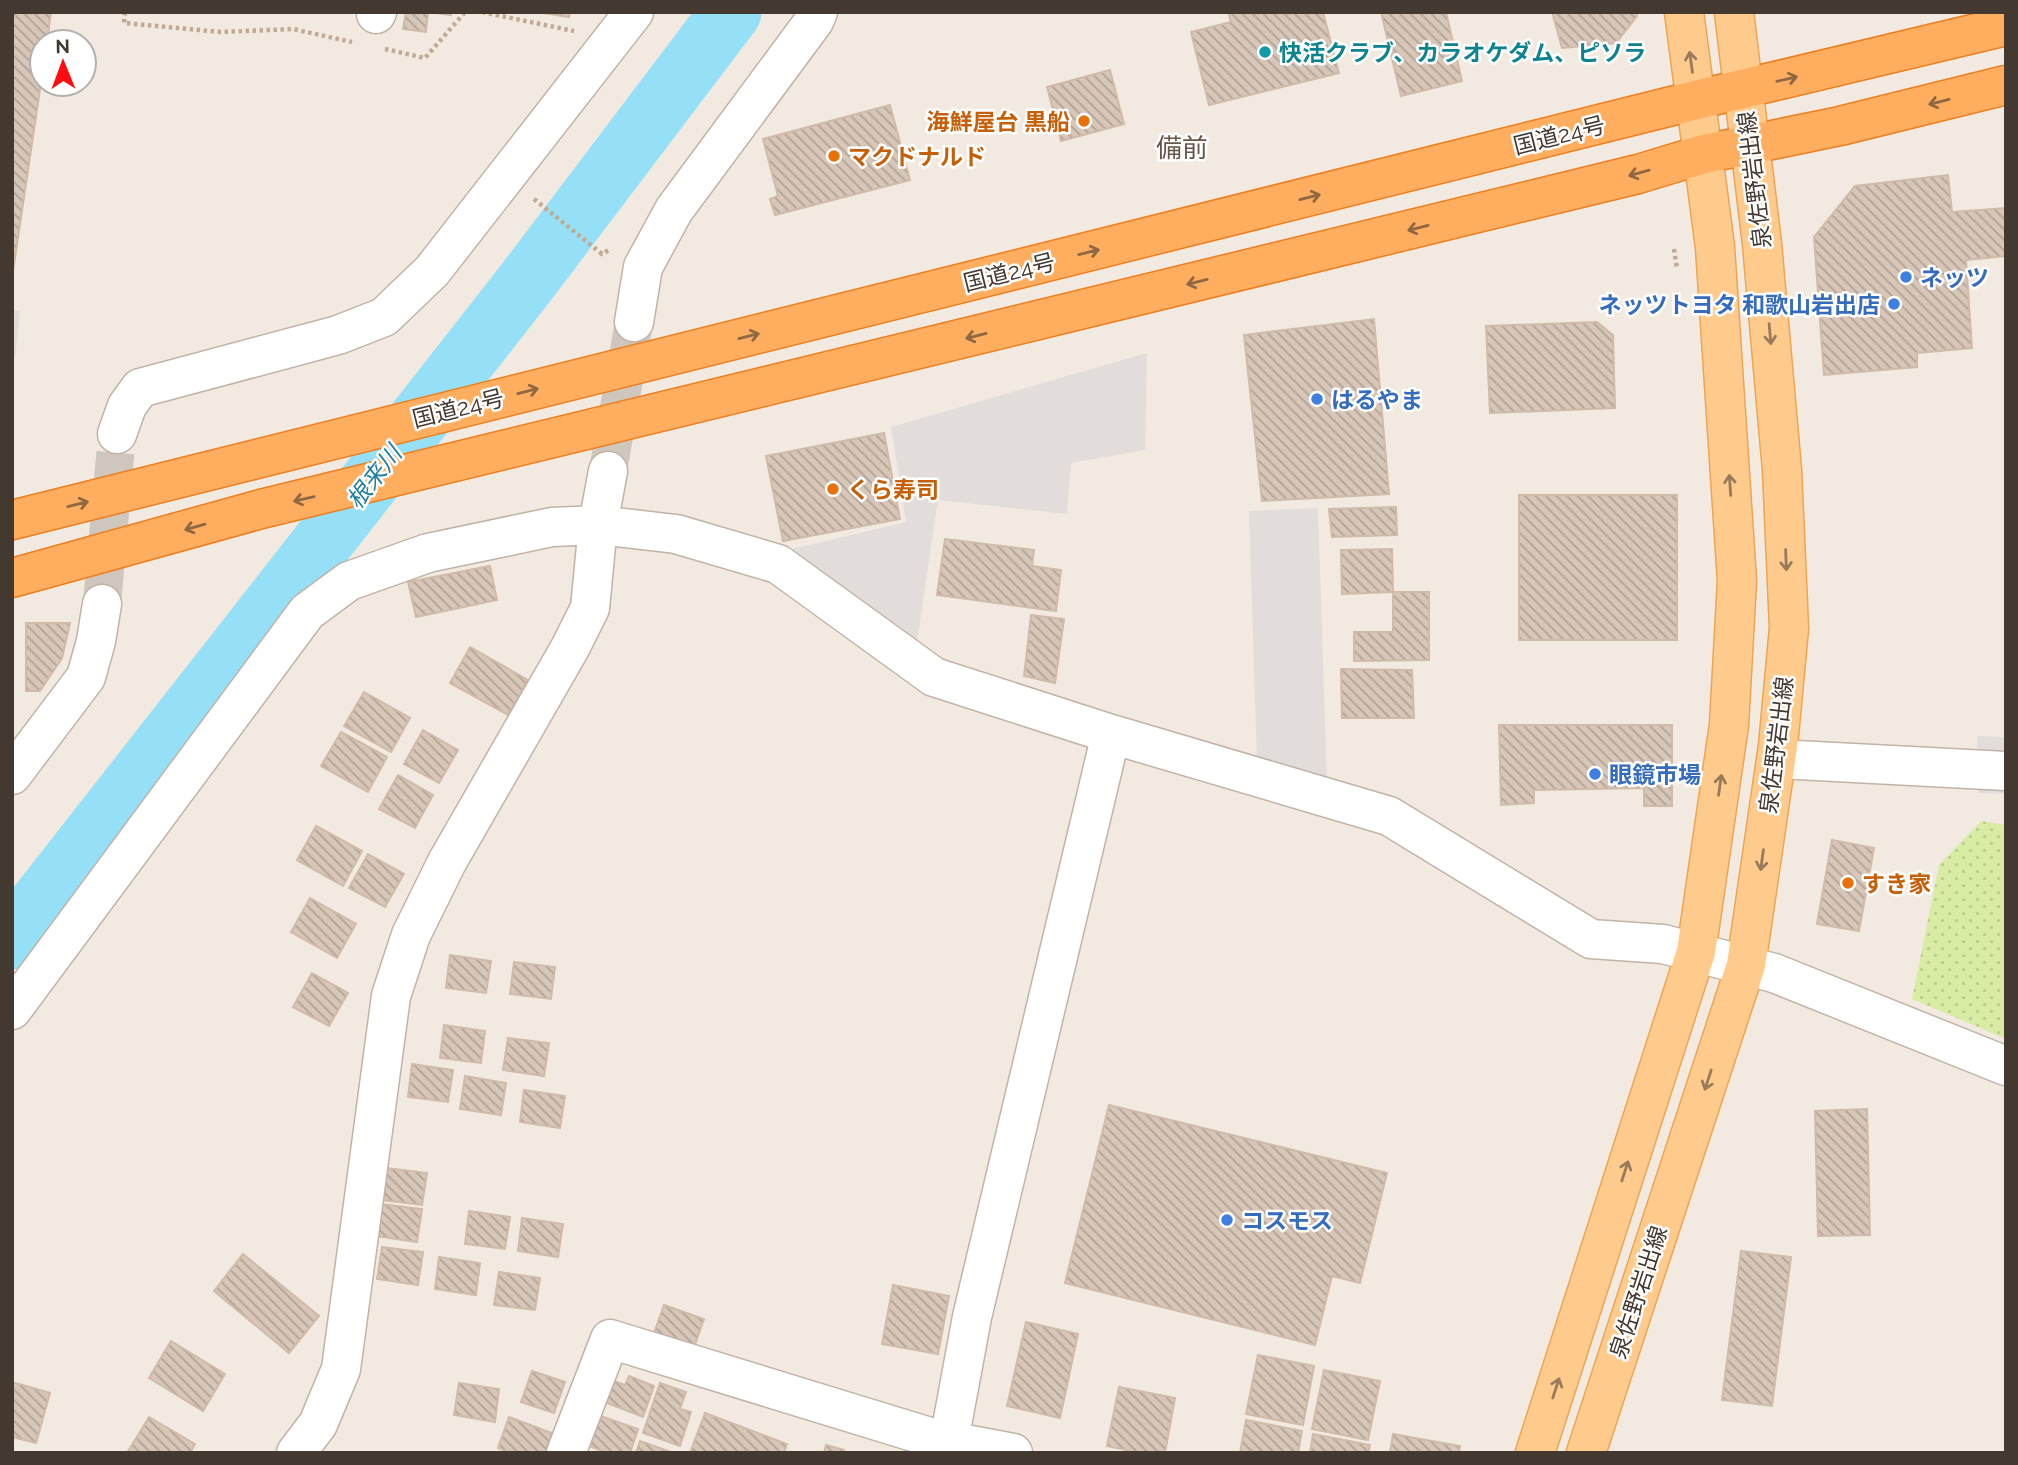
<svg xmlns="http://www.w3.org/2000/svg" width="2018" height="1465" font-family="Raleway,'Noto Sans JP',sans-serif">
<defs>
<pattern id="grass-dots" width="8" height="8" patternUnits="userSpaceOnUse" patternTransform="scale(1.75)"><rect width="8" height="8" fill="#d8eca4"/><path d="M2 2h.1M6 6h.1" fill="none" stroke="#bbcb8e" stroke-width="1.8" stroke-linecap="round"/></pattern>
<pattern id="building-back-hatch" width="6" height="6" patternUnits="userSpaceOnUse" patternTransform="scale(1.75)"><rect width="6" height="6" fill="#d8c6b8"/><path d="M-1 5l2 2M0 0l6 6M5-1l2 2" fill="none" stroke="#b1a296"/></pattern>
</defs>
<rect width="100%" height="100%" fill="#f2eae1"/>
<path fill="url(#grass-dots)" d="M1981 821 2006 825V1039L1912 999 1939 865Z"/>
<path fill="#e2ddda" d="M12 310 20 311 15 359 12 360Z
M1147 353 1145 450 1071 463 1067 514 938 500 916 649 788 550 906 522 891 427Z
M1318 508 1327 783 1257 765 1249 511Z
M1977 736 2006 737V794L1978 793Z"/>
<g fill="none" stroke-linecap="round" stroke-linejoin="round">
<path stroke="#95dff7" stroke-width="61" d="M12 939 528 280 731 12"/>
</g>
<path fill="url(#building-back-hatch)" stroke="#d0baa8" stroke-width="2" d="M12 12H51L47 42H42V76L12 278Z
M406 12H451V15L428 12 426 32 403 29Z
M537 12H570L569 17Z
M1228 12H1323L1339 73 1209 105 1191 32 1231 22Z
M1381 12H1446L1462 81 1401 96Z
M1552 12H1636L1637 16 1616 43 1562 48Z
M1110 70 1124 124 1061 141 1047 87Z
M890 105 910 180 775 215 770 199 778 196 763 139Z
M1948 175 1952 212 2006 208V256L1966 260 1972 348 1917 353V367L1824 375 1814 237 1855 186Z
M1374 319 1389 494 1262 501 1244 335Z
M1597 322 1613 335 1615 408 1490 413 1486 326Z
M884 433 900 519 783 541 766 456Z
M1519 495H1677V640H1519Z
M1396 507 1397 535 1332 537 1329 509Z
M945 539 1034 550 1032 566 1061 570 1056 611 937 595Z
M1392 549 1393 592 1342 594 1341 550Z
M490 566 497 600 416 617 408 582Z
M1393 592H1429V660L1354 661V632H1393Z
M1031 615 1064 619 1055 683 1024 676Z
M26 623H70L62 658 40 691H26Z
M470 647 528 680 508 715 450 683Z
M1341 669 1412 670 1414 718H1342Z
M364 692 410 718 391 752 344 726Z
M1499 725H1672V806H1644V788L1534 790V803L1501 805Z
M423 730 458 750 439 783 404 764Z
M341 732 387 757 368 792 321 766Z
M398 775 433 795 415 828 379 809Z
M316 826 362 851 343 886 297 860Z
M1832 840 1874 848 1859 931 1817 924Z
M368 854 404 874 385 907 349 888Z
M310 898 356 924 337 958 291 932Z
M450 955 491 961 486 993 446 988Z
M514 962 555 967 551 999 510 994Z
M312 973 348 993 329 1026 293 1007Z
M444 1025 485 1031 481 1063 440 1058Z
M508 1038 549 1043 544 1076 503 1070Z
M412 1064 453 1070 448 1102 408 1097Z
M465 1076 506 1083 501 1115 460 1109Z
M524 1090 565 1096 560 1128 520 1122Z
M1109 1105 1387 1173 1360 1283 1332 1276 1315 1345 1065 1283Z
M1867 1109 1870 1235 1818 1236 1815 1111Z
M386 1168 427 1173 422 1205 381 1200Z
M381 1204 422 1209 417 1242 376 1236Z
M469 1211 510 1217 505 1249 465 1244Z
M522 1218 563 1224 558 1257 518 1251Z
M382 1247 423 1252 418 1285 377 1279Z
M1741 1251 1791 1257 1772 1406 1722 1400Z
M243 1254 319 1316 289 1353 214 1291Z
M439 1257 480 1263 476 1295 435 1289Z
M499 1272 540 1278 535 1310 494 1305Z
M893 1285 949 1296 938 1354 882 1344Z
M664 1305 704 1319 693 1350 653 1336Z
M1026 1322 1078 1334 1060 1418 1007 1406Z
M171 1341 225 1374 203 1411 149 1378Z
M1258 1355 1314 1366 1303 1425 1246 1414Z
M1324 1370 1380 1381 1368 1440 1312 1429Z
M532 1371 565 1382 554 1413 521 1402Z
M629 1376 654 1386 643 1417 599 1400 608 1379 625 1385Z
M12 1382 50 1393 36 1443 12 1437Z
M459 1383 499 1389 495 1422 454 1415Z
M660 1383 686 1392 680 1409 691 1412 680 1446 643 1433Z
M1119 1387 1175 1398 1165 1453H1140L1107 1446Z
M705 1413 787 1444 784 1453H690Z
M595 1414 638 1429 630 1453H607L584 1444Z
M149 1417 195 1444 190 1453H127Z
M509 1417 552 1433 545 1453H511L498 1448Z
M1246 1420 1302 1431 1298 1453H1240Z
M1313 1434 1370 1445 1368 1453H1310Z
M1393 1434 1460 1446 1459 1453H1390Z
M640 1441 674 1453H636Z
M826 1445 844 1450 843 1453H824Z"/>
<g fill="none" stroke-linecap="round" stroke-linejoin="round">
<path stroke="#cfc7be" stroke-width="38" stroke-dasharray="38 19" stroke-linecap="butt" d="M608 471 634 322
M102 604 117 434"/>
<defs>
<path id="minor" d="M376 14 377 12
M634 322 643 267 674 210 814 21 818 12
M117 434 127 406 140 388 338 335 384 317 432 271 634 12
M1777 759 2006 771
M12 775 86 677 96 641 102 604
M12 1010 307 612 349 581 428 553 552 527 598 525 676 534 778 564 934 677 1111 734
M949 1441 972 1317 1111 734 1389 816 1591 939 1663 944 1774 973 2006 1066
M932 1445 933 1438 1013 1453
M296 1453 318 1424 341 1369 391 996 411 935 447 862 570 648 590 608 598 525 608 471
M566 1453 610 1339 933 1438"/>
<path id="major" d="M1535 1453 1696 952 1729 725 1737 581 1715 247 1684 12
M1586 1453 1746 965 1778 746 1789 628 1782 470 1762 244 1734 12"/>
<path id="highway" d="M12 520 1696 100 2006 26
M12 578 261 509 1638 174 1704 154 1840 126 2006 85"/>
</defs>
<use href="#minor" stroke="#c1b3a6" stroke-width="41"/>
<use href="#major" stroke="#eea552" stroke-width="41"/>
<use href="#highway" stroke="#ec7f21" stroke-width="41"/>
<path stroke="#c1a992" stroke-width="4.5" stroke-dasharray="3.5 3.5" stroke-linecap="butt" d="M125 12 124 23 221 32 293 29 352 42
M482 12 574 31
M385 49 425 58 465 12
M534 199 602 254 609 250
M1674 249 1677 269"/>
<use href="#minor" stroke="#fff" stroke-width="38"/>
<use href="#major" stroke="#ffcb8d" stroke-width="38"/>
<use href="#highway" stroke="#ffae5f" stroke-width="38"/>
</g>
<defs><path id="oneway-shaft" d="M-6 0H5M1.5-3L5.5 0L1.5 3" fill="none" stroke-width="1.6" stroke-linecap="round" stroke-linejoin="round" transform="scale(1.75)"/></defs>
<g stroke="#987b5a">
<use href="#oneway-shaft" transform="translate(1691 62) rotate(-98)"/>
<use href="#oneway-shaft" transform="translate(1770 334) rotate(85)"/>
<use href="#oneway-shaft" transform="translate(1730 485) rotate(-94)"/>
<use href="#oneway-shaft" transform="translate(1786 560) rotate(88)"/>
<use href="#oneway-shaft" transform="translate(1720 785) rotate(-82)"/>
<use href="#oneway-shaft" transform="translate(1762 860) rotate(98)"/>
<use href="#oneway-shaft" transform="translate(1708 1080) rotate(108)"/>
<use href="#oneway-shaft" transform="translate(1625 1171) rotate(-72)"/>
<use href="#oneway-shaft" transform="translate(1556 1388) rotate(-72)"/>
</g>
<g stroke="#8f6843">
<use href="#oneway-shaft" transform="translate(1787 79) rotate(-13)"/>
<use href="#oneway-shaft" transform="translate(1939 102) rotate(166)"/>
<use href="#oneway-shaft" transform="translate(1639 173) rotate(164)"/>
<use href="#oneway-shaft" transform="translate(1310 197) rotate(-14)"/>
<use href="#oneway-shaft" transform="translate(1418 228) rotate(166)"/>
<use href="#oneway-shaft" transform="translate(1089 252) rotate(-14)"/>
<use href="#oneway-shaft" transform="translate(1197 282) rotate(166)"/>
<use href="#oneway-shaft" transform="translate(749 336) rotate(-14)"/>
<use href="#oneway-shaft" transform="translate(976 336) rotate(166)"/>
<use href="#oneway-shaft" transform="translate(528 391) rotate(-14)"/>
<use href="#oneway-shaft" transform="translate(304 499) rotate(167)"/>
<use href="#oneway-shaft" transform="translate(78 504) rotate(-14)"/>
<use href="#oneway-shaft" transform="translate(195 527) rotate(164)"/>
</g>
<circle fill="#0f9aa8" stroke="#fff" stroke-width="2.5" cx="1265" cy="52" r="7"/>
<g fill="#e8710a" stroke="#fff" stroke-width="2.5">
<circle cx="1084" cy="121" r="7"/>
<circle cx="834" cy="156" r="7"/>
<circle cx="833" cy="489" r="7"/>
<circle cx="1848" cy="883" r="7"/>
</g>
<g fill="#3f7fe0" stroke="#fff" stroke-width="2.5">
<circle cx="1906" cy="277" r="7"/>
<circle cx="1894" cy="304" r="7"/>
<circle cx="1317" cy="399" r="7"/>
<circle cx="1595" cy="774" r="7"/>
<circle cx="1227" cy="1220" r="7"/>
</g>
<g text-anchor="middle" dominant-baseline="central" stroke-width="5" stroke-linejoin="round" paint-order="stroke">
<g font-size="23" font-weight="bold" fill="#0d838f" stroke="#fff" text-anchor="start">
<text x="1279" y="52">快活クラブ、カラオケダム、ピソラ</text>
</g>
<g font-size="23" font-weight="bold" fill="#c56008" stroke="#fff" text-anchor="start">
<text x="1070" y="121" text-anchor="end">海鮮屋台 黒船</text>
<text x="848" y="156">マクドナルド</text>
<text x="847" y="489">くら寿司</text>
<text x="1862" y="883">すき家</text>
</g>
<g font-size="23" fill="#443931" stroke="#fff">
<text transform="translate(1559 135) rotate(-14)">国道24号</text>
<text transform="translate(1754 180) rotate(-97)">泉佐野岩出線</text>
<text transform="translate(1009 272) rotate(-14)">国道24号</text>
<text transform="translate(458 408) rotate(-14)">国道24号</text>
<text transform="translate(1776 745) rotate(-83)">泉佐野岩出線</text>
<text transform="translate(1638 1292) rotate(-72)">泉佐野岩出線</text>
</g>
<g font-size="23" font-weight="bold" fill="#366cbe" stroke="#fff" text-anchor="start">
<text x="1920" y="277">ネッツ</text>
<text x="1880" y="304" text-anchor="end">ネッツトヨタ 和歌山岩出店</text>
<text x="1331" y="399">はるやま</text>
<text x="1609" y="774">眼鏡市場</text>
<text x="1241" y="1220">コスモス</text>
</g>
<g font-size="24" font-style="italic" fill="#1f7f9f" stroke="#fff">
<text transform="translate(374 477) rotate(-52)">根来川</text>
</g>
<g font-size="26" fill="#675547" stroke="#fff">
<text x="1182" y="148">備前</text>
</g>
</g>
<rect width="2018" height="1465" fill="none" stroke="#443931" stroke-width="28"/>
<g transform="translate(63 63) rotate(359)"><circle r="33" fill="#ffffff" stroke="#b4b0ad" stroke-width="2"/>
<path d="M0-5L12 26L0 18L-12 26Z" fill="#ff0b10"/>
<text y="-10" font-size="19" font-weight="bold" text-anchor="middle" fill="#443931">N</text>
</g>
</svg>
